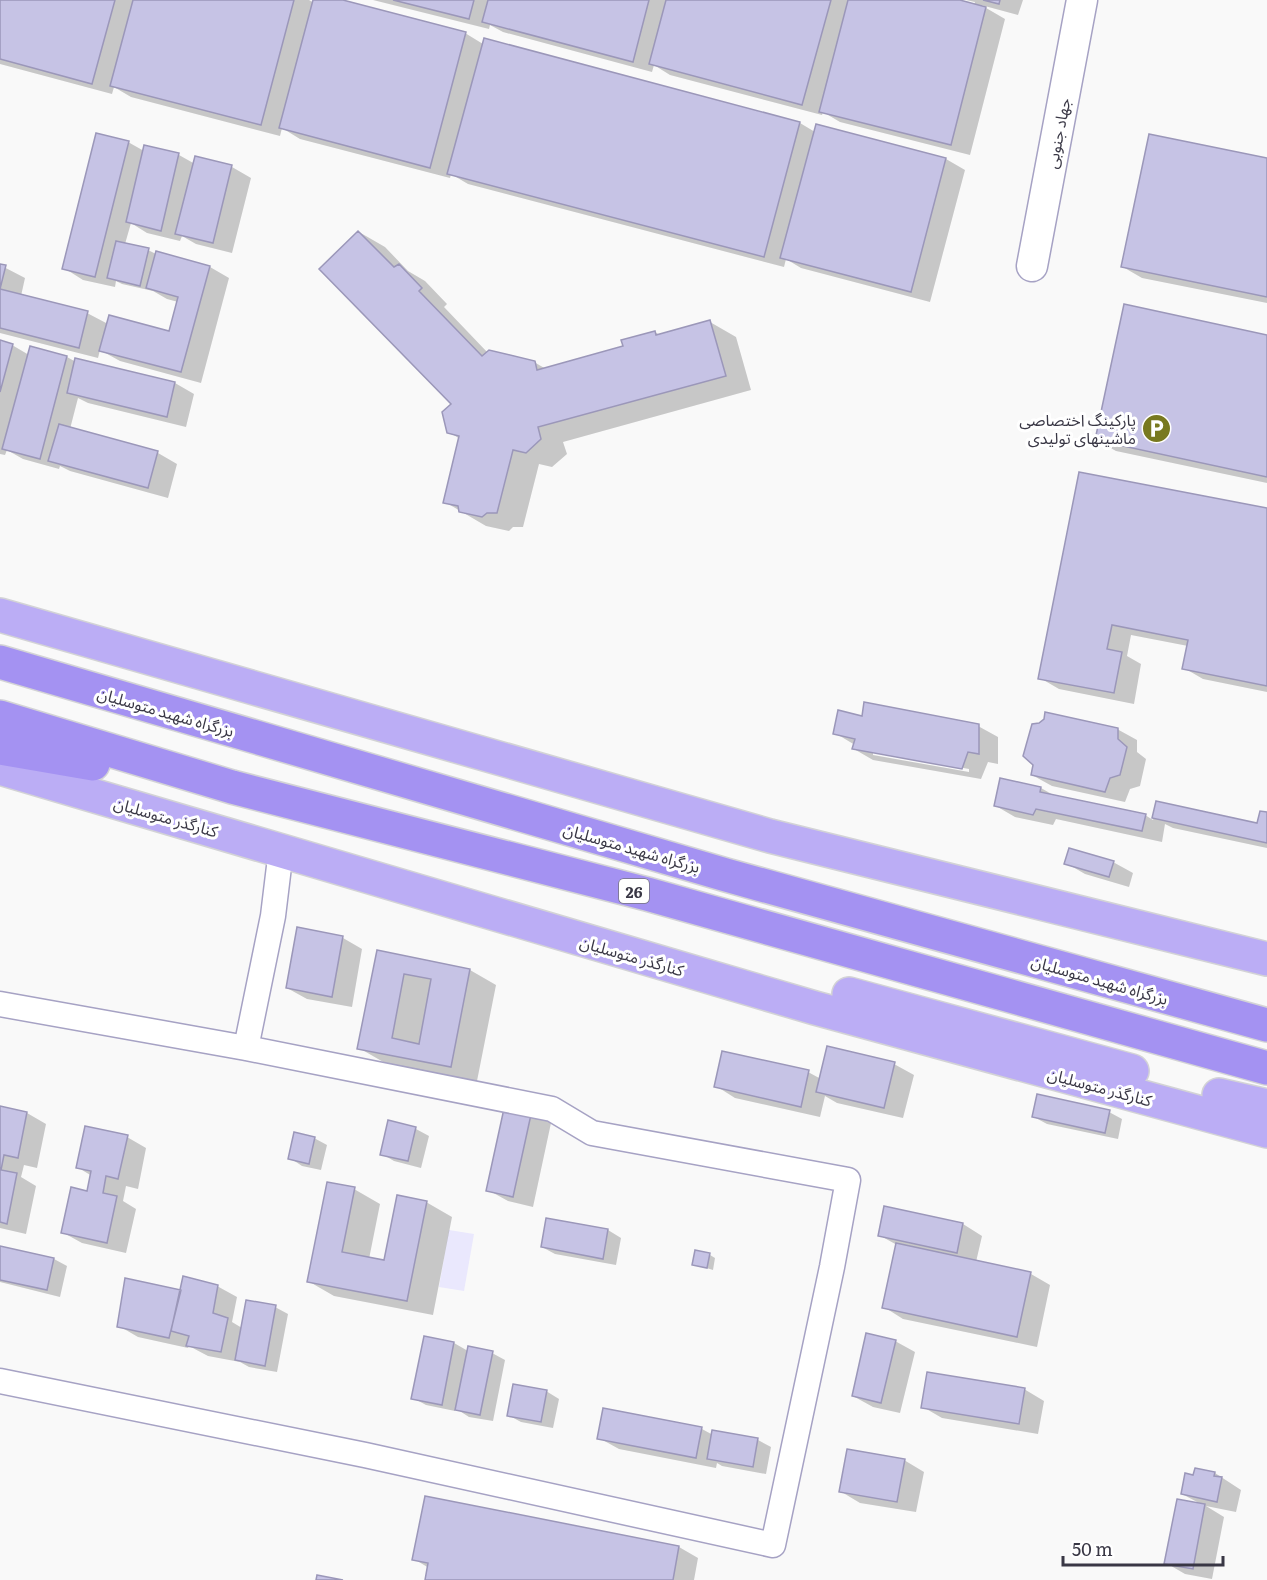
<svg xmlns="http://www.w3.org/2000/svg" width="1267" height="1580" font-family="Literata,'Noto Sans Arabic',serif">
<rect width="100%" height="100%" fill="#f9f9f9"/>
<path fill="#eae8fd" d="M449 1230 474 1234 464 1291 439 1287Z"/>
<path fill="#0003" fill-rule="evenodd" d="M0 0H309L314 3V0H337L465 33 483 44 485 40 800 123 815 132 946 159 965 170 930 302 801 268 786 259 784 267 468 184 451 174 450 178 300 139 282 128 280 136 131 97 114 87 112 94 0 64Z
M373 0H954L974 5 975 2 966 0H1023L1018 15 981 5 1005 19 970 155 840 122 823 112 822 115 670 75 654 65 652 72 503 32 490 25 489 29Z
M128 142 144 151 145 147 179 155 195 164 196 158 232 167 251 178 232 253 196 244 182 236 180 241 147 233 131 223 125 244 148 250 156 254 210 267 229 278 201 383 120 361 100 350 98 358 0 333V265L25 278 21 296 87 313 108 324 170 332 178 302 167 299 153 291 122 284 116 281 115 287 83 280 64 268Z
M1267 159V303L1142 278 1123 267Z
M359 232 385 247 408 271 425 281 447 304 444 307 488 353 534 362 546 369 625 347 655 332 661 336 710 322 736 337 751 390 563 442 567 454 552 467 539 464 523 527H513L509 531 486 526 445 502 460 439 449 432 453 404Z
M1267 336V483L1116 451 1096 440Z
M0 342 12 345 29 355 67 357 76 362 175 383 194 394 186 427 88 403 78 398 70 429 158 453 177 464 168 498 70 471 60 466 59 469 23 459 7 450 5 455 0 454Z
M1267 510V692L1203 679 1184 668 1188 646 1131 635 1127 656 1141 664 1134 704 1059 689 1040 678Z
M864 717 978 726 998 737V764L988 762 981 779 873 760 854 749 855 745 835 733ZM873 752 969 769V772L873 755Z
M1117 729 1137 740V752L1146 759 1140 786 1130 789 1125 802 1052 786 1032 775 1035 764Z
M1041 788 1055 796 1145 815 1153 820 1157 803 1258 825 1267 814V848L1173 828 1165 824 1162 842 1056 819 1053 825 1015 817 996 806Z
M1113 862 1133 873 1129 887 1085 874 1066 863Z
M298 929 343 938 362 949 352 1007 307 999 287 988Z
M378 952 470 970 496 985 477 1081 385 1063 359 1048Z
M894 1064 914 1075 903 1118 837 1103 825 1096 820 1117 735 1098 716 1086 808 1072 821 1079Z
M0 1108 27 1113 46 1124 37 1168 24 1165 21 1177 36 1186 26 1234 0 1228Z
M532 1111 551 1123 533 1207 508 1201 488 1190Z
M1109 1112 1122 1119 1118 1139 1047 1124 1034 1117Z
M389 1122 416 1129 429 1136 421 1168 394 1161 382 1154Z
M127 1137 146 1148 138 1189 126 1186 123 1201 136 1209 126 1253 82 1243 62 1232 88 1193 92 1176 77 1167Z
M314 1138 327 1145 321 1170 302 1166 290 1158Z
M354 1189 380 1204 369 1259 385 1262 426 1202 452 1217 433 1315 334 1296 308 1281Z
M547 1219 608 1230 621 1238 616 1265 555 1254 542 1247Z
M963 1224 982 1236 976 1262 1031 1274 1050 1285 1037 1347 903 1319 884 1307 897 1245 879 1235Z
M0 1248 54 1259 67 1266 60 1297 0 1282Z
M710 1255 715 1258 713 1270 694 1264Z
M217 1286 237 1297 232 1322 242 1328 275 1307 288 1314 277 1372 249 1367 240 1362 208 1356 189 1346 188 1348 138 1337 119 1326 182 1291Z
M895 1341 915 1352 900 1413 873 1407 853 1396Z
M454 1343 468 1351 492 1353 505 1360 493 1421 469 1417 455 1408V1411L426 1405 413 1398Z
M1024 1389 1044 1401 1038 1434 942 1418 923 1407Z
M546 1391 559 1399 553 1428 521 1422 508 1415Z
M605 1410 702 1429 713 1435 714 1432 758 1440 771 1447 766 1474 722 1466 717 1463 716 1468 619 1449 599 1438Z
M904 1460 924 1472 916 1512 860 1503 840 1491Z
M1215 1473 1241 1490 1236 1512 1206 1506 1224 1517 1212 1579 1185 1574 1166 1563 1201 1504 1182 1494 1194 1477Z
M679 1547 698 1558 694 1580H426L429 1568 414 1559Z"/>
<path fill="#c6c3e5" stroke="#9b97b9" stroke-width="1.5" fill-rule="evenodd" d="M0 0H115L92 84 0 59Z
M133 0H294L261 125 110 86Z
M313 0H343L466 32 430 168 279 128Z
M393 0H474L469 19Z
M488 0H649L633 62 482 22Z
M666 0H831L802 105 649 64Z
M848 0H960L986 7 951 145 819 112Z
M983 0H1000L999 4Z
M484 38 800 122 764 257 447 174Z
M816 124 946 158 911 292 780 258Z
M96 133 129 141 95 277 62 269Z
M1149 134 1267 158V297L1121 267Z
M144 145 179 153 161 231 126 222Z
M195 156 232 165 213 243 175 234Z
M358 231 394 267 399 264 422 288 419 291 482 356 489 350 535 361 537 370 623 346 621 340 655 331 656 335 710 320 726 376 538 427 541 439 526 453 513 450 497 513H487L482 517 459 512 458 506 443 503 459 436 447 433 442 412 451 404 319 269Z
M116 241 149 248 140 286 107 278Z
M156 251 210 266 181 372 99 351 109 315 169 331 178 297 146 288Z
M0 264 6 265 0 289 88 311 79 348 0 328Z
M1124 304 1267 335V477L1095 440Z
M0 340 13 344 0 392Z
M30 346 67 356 40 459 2 449Z
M75 358 175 382 167 417 67 393Z
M59 424 158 451 148 488 48 461Z
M1079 472 1267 508V686L1182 669 1188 640 1112 625 1107 649 1122 652 1114 693 1038 679Z
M864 702 979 724V754L968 752 962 769 852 749 855 739 833 734 838 710 862 716Z
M1045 712 1118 728V739L1127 747 1120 775 1110 778 1105 792 1031 775 1033 765 1023 756 1032 724 1039 723 1044 719Z
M1000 778 1041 787 1040 792 1146 814 1142 831 1036 809 1033 815 994 806Z
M1156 801 1257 823 1260 811 1267 812V843L1152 818Z
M1069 848 1114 861 1109 877 1064 864Z
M297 927 343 936 332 997 286 988Z
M377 950 470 969 451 1067 357 1049ZM404 974 431 979 419 1044 392 1038Z
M827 1046 895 1062 884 1108 816 1092Z
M722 1051 809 1070 801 1107 714 1087Z
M1037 1094 1110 1110 1105 1133 1032 1117Z
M505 1104 532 1110 513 1197 486 1191Z
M0 1106 27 1112 18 1158 4 1155 1 1170 17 1173 7 1224 0 1222Z
M388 1120 416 1127 408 1161 380 1155Z
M85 1126 128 1135 118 1179 106 1176 103 1193 117 1196 107 1243 61 1233 71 1187 87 1191 91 1171 76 1168Z
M294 1132 315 1137 309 1164 288 1159Z
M327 1182 355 1187 342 1252 384 1260 397 1195 427 1201 407 1301 307 1282Z
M884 1206 963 1223 957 1253 878 1236Z
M546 1218 608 1229 603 1259 541 1247Z
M896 1243 1031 1272 1017 1337 882 1308Z
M0 1246 54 1258 47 1290 0 1280Z
M695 1250 710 1253 707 1268 692 1265Z
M183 1276 218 1285 213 1313 228 1318 221 1352 186 1346 189 1336 171 1331Z
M125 1278 181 1290 169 1338 117 1327Z
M246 1300 276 1305 265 1366 235 1360Z
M866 1333 896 1340 881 1403 852 1396Z
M424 1336 454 1342 442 1405 411 1399Z
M468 1346 493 1351 480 1415 455 1410Z
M927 1372 1025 1388 1019 1424 921 1408Z
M513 1384 547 1390 541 1422 507 1416Z
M603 1408 702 1427 696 1458 597 1439Z
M712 1430 758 1438 753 1467 707 1459Z
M847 1449 905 1459 897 1502 839 1492Z
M1195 1468 1215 1472 1214 1476 1222 1477 1217 1502 1181 1494 1185 1473 1193 1475Z
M425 1496 679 1546 673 1580H425L428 1563 412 1560Z
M1177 1499 1205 1504 1193 1569 1164 1564Z
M317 1575 343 1580H316Z"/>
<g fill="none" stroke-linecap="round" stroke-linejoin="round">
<defs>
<path id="minor" d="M0 1004 246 1048 552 1109 592 1133 848 1180 832 1267 773 1545 365 1455 0 1381
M246 1048 273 916 281 850"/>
<path id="tertiary" d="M1032 266 1082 0"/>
<path id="primary" d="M0 615 770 836 1267 959
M0 768 815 1008 1267 1131
M849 994 1132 1071
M1219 1095 1267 1106"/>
<path id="trunk" d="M0 662 726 875 1267 1025
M0 717 232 787 647 894 1267 1068
M0 748 93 764"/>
</defs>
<use href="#minor" stroke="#a6a2c4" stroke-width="27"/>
<use href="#tertiary" stroke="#a6a2c4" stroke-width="33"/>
<use href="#primary" stroke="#d3d3d6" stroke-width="36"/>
<use href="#trunk" stroke="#d3d3d6" stroke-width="36"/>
<use href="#minor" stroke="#fff" stroke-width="24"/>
<use href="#tertiary" stroke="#fff" stroke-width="30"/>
<use href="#primary" stroke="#bbadf5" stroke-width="33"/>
<use href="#trunk" stroke="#a492f2" stroke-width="33"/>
</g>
<defs>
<symbol id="parking-disc" viewBox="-11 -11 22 22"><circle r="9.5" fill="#787920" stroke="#fff"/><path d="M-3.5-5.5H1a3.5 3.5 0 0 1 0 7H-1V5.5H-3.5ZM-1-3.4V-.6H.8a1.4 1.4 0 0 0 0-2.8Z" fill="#fff"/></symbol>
</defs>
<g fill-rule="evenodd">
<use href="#parking-disc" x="1140" y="412" width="33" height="33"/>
</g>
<g text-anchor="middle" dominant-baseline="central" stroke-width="6" stroke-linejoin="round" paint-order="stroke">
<rect fill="#fff" stroke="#74737d" stroke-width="1.5" x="619" y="879" width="30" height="24" rx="4.5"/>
<g font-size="15" font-weight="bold" fill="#393745">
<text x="634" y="891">26</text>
</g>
<g font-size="16" fill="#393745" stroke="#fff">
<text transform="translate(1057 133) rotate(-79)">جهاد جنوبی</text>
<text transform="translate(166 711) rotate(16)">بزرگراه شهید متوسلیان</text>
<text transform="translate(166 816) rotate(16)">کنارگذر متوسلیان</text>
<text transform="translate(632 847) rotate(16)">بزرگراه شهید متوسلیان</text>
<text transform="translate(632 955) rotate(16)">کنارگذر متوسلیان</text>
<text transform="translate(1100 979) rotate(16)">بزرگراه شهید متوسلیان</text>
<text transform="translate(1100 1086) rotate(15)">کنارگذر متوسلیان</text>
</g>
<g font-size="16" fill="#393745" stroke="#fff" text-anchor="end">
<text x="1136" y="419">پارکینگ اختصاصی<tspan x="1136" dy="18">ماشینهای تولیدی</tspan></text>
</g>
</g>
<path d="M1063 1556v9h160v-9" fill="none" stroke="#393745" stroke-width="3"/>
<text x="1072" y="1556" font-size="18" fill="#393745" stroke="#ffffff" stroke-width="4.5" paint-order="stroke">50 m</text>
</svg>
